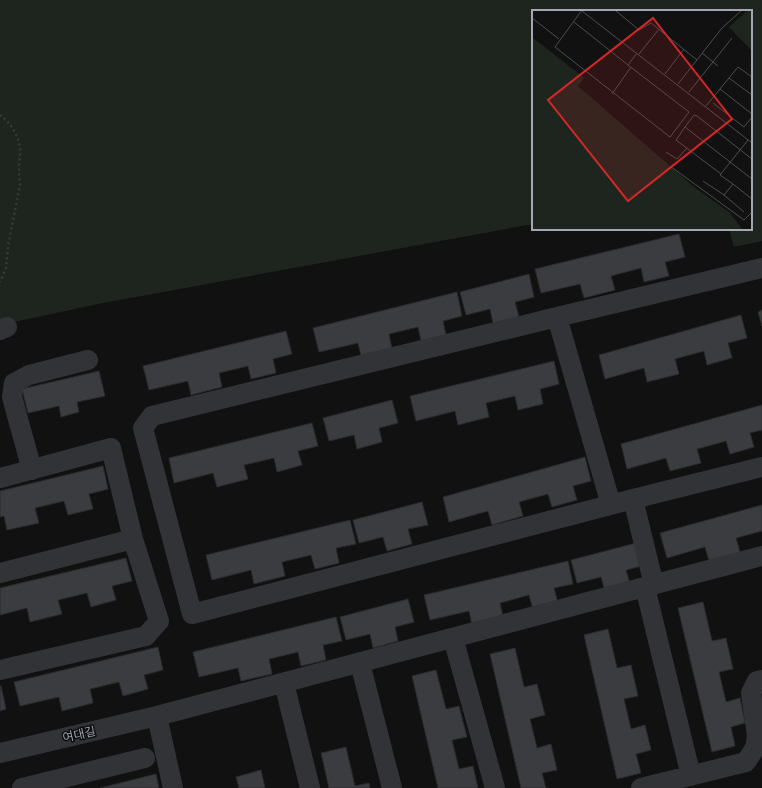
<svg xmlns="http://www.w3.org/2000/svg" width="762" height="788" font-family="Mulish,'Noto Sans KR',sans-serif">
<rect width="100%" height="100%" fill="#111112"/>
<path fill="#1d251e" d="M0 0H762V241L734 247 729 229H751V11H533V224L98 304 0 325Z"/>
<path fill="#3b3c3f" stroke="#2b2b2e" d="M679 234 685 257 665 262 669 276 644 282 641 268 611 276 615 290 584 298 580 284 541 293 535 269Z
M529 274 534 297 515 302 519 317 493 323 490 309 466 315 460 292Z
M457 292 462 316 443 321 446 335 421 341 418 327 389 334 392 349 361 356 358 343 319 352 313 328Z
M762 310V326L758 312Z
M741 315 747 338 728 343 732 358 707 365 704 351 675 359 679 374 647 382 644 368 605 379 599 355Z
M286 331 292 354 273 359 276 373 251 379 248 366 219 373 222 387 191 395 188 381 149 390 143 366Z
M554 361 559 384 540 389 543 404 518 410 515 396 486 403 489 417 458 425 455 411 416 421 410 396Z
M99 371 105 396 77 402 79 412 61 417 59 406 28 413 22 389Z
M392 400 398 423 379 428 382 442 357 449 354 435 329 441 323 418Z
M762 405V430L750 433 754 447 730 454 726 441 697 449 701 463 670 471 666 458 627 469 621 444Z
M312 423 318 446 298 451 302 465 277 472 274 458 244 465 248 479 217 487 213 473 174 483 169 458Z
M585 457 591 481 573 486 577 500 552 507 548 494 519 502 523 516 492 525 488 511 449 522 443 497Z
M103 466 108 489 89 494 93 509 68 515 64 501 35 508 39 523 7 530 4 516 0 517V491Z
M422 502 428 525 408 529 412 544 387 551 383 537 359 543 353 520Z
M762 505V531L736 538 740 552 709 561 705 547 667 558 660 533Z
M350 520 356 544 336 548 339 563 315 569 311 555 282 562 285 576 254 584 251 570 212 580 206 555Z
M640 542 646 565 626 570 630 584 605 591 601 577 577 583 571 560Z
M126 558 132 581 112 586 116 600 91 607 87 593 58 600 62 614 30 622 27 608 0 615V588Z
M568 561 573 584 554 588 558 603 533 609 529 595 500 603 503 617 472 625 469 611 430 620 424 595Z
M408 599 414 622 395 627 398 641 373 648 370 634 346 640 340 617Z
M703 602 712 641 726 638 733 669 719 672 726 702 740 698 745 723 731 727 735 746 712 752 678 608Z
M336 617 342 641 323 645 326 660 301 666 298 652 269 659 272 674 241 681 238 668 199 677 193 652Z
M608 629 617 668 631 665 638 696 624 699 631 729 645 725 651 750 636 754 641 773 617 779 584 635Z
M158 647 163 670 144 675 148 689 123 696 119 682 90 689 93 703 62 711 59 697 20 706 14 682Z
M515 648 524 687 537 684 545 715 530 719 537 748 551 744 557 770 542 773 546 788H521L490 654Z
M436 670 446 709 459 706 467 737 452 740 459 769 473 766 478 788H438L412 676Z
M0 686H1L6 709 0 711Z
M346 747 355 786 369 783 370 788H329L321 753Z
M261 770 265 788H239L236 777Z
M156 774 159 788H100Z"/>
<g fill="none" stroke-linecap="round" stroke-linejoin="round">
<path stroke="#383a3e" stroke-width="2.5" stroke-dasharray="2 3" stroke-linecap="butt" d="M0 115C11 123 19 136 20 150 20 154 20 158 19 163 19 170 19 177 20 185L8 246 6 268 0 282"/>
<path stroke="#323337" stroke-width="20" d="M557 317 611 505
M0 330 7 327
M32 470 12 397 14 383 29 375 88 360
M0 478 111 448 133 539 0 573
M633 499 762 467
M654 585 633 499 192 614 143 428 152 416 557 317 762 268
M645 587 691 776
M453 638 495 788
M360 663 392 788
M0 670 146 636 159 621 133 539
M284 683 310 788
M157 716 173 788
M0 753 157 716 762 556
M22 788 145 758
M641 788 746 762 755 748 757 736 751 693 757 681 762 680"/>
</g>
<g text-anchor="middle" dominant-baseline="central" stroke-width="3" stroke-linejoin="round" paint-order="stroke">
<g font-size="12" fill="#a2a7b3" stroke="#0c0c0d">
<text transform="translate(79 734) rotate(-13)">여대길</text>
</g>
</g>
<g transform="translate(532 10)">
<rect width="220" height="220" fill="#111112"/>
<path d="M216 0H220V41L197 17ZM0 27 52 68 46 76 162 177 197 202 211 220H0Z" fill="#1d251e"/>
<path fill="none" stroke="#4b4d52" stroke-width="1" d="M50 0 23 37 138 127 157 102 96 55 105 43M83 0 107 20 119 13 165 50M50 1 220 133M0 8 27 29M42 12 96 55M170 43 186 56M107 44 127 19M133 64 152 39M197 68 220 85M146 74 190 18 210 0M188 79 220 104M157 82 200 28M80 84 99 57M181 93 212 117 220 107M174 96 206 57 220 67M153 117 162 105 165 106 220 149M134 142 145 149 155 138M138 156 212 210 220 202M189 164 144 130 153 117 220 169M171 171 192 185 201 174 188 165 216 130M201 174 220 189M192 185 212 202"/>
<path fill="#d62828" fill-opacity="0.15" stroke="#d62828" stroke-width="2" d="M121 8 200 109 96 191 16 90Z"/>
<rect width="220" height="220" fill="none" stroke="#a2a7b3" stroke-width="2"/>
</g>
</svg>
